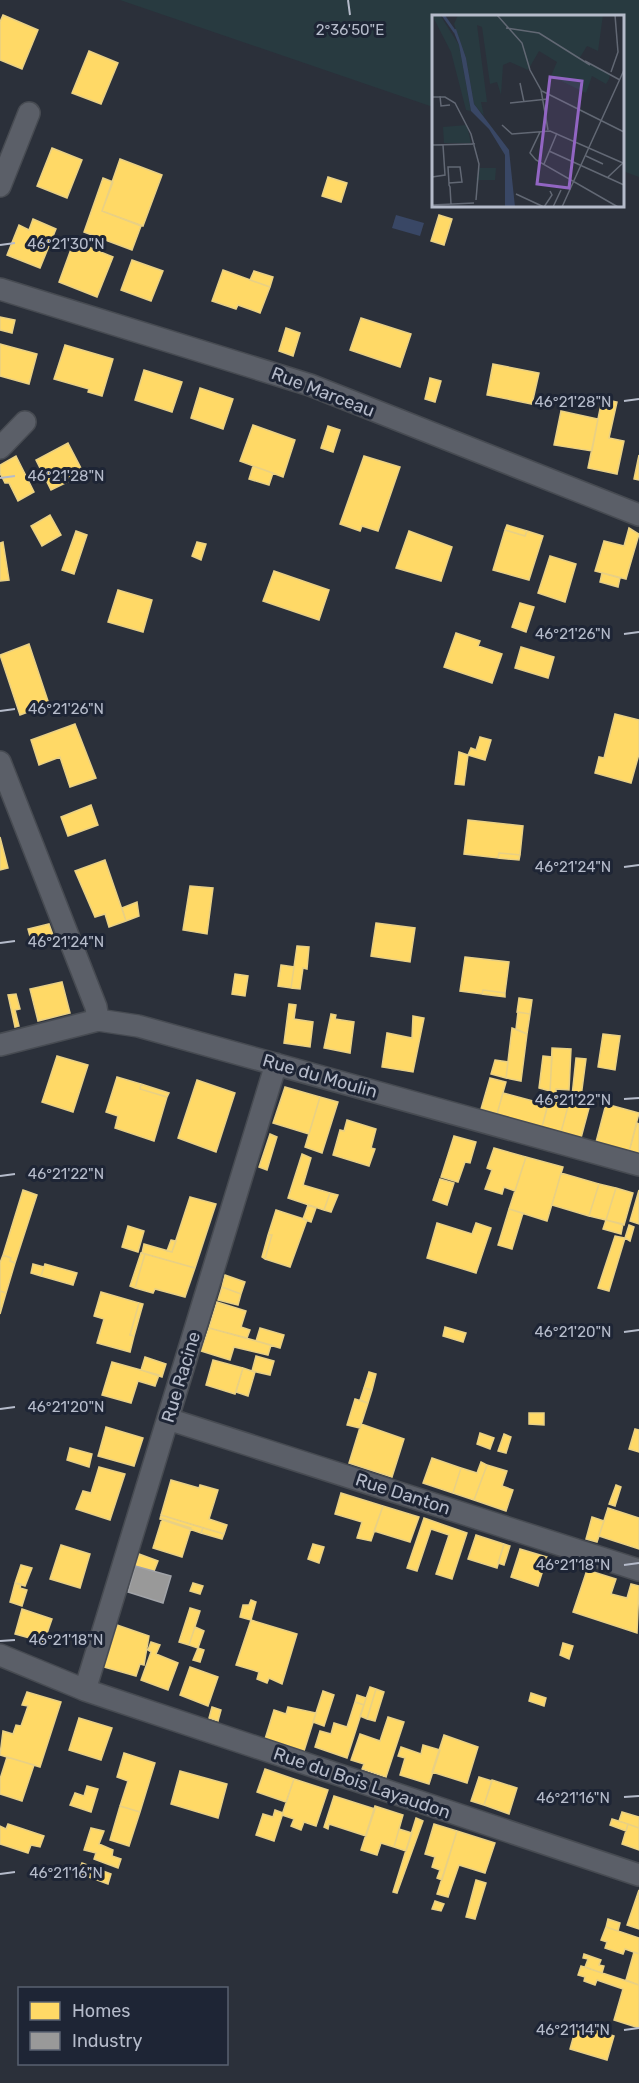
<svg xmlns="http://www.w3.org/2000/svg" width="639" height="2083" font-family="Rubik,sans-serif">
<rect width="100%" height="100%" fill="#2b303a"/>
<path fill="#283a40" d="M120 0H639V177L623 171 622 16H434L433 107Z"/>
<path fill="#394765" d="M396 215 424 223 420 236 392 228Z"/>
<path fill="#ffd966" stroke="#e9d084" stroke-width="1.5" d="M3 15 38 30 22 69 0 60V22Z
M89 51 118 63 101 104 72 93Z
M52 148 82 160 67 198 37 186Z
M120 159 162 175 143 226 102 211Z
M328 177 347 183 341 202 322 196Z
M103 178 113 182 102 211 141 226 132 250 84 232Z
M439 215 452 219 444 245 431 241Z
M33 219 56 229 40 268 7 255 19 225 29 230Z
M74 241 113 257 97 297 59 282Z
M132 260 163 271 151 301 121 290Z
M223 270 270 287 260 313 238 305 236 309 212 301Z
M254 271 273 277 270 287 250 280Z
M0 317 15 320 12 333 0 330Z
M361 318 411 334 400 367 350 350Z
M286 328 300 333 293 356 279 351Z
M0 344 37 354 29 384 0 376Z
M65 345 113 359 102 396 88 392 89 389 54 379Z
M493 364 539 373 532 404 487 395Z
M144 370 182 382 172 412 135 400Z
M430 378 441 381 435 402 425 399Z
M200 388 233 399 223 429 191 418Z
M612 401 617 402 609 438 624 441 617 474 588 468 601 404 611 405Z
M561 411 598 419 592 451 554 445Z
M253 425 295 440 283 477 240 461Z
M328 426 340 430 333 452 321 448Z
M68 443 84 474 51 490 36 460Z
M639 455V480L634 479Z
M16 456 34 492 18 501 9 483H5L0 473V465Z
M364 456 400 467 378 531 362 526 360 531 340 524Z
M253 466 273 473 269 485 249 479Z
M50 515 61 535 42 546 31 526Z
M507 525 527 531 525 536 505 530Z
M629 528 639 534 626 579 595 571 604 541 624 546Z
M505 530 525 536 527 531 543 536 529 580 493 570Z
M76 531 87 535 74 574 62 570Z
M409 531 452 547 441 581 396 568Z
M3 542 9 580 0 581V543Z
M197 542 206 544 201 560 192 556Z
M550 556 576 564 565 602 538 593Z
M274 571 329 590 319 620 263 601Z
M602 573 620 578 618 587 600 582Z
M118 590 152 600 143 632 108 622Z
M520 603 534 607 526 632 512 627Z
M456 633 480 641 478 646 502 654 492 683 444 667Z
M29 644 49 704 20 715 0 655Z
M521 647 554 657 548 678 515 668Z
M615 714 639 720V754L631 783 595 773 599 757 604 758Z
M75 724 96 778 70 787 60 757 39 765 31 740Z
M480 737 491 740 485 760 468 755 471 748 476 750Z
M459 752 468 755 464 785 455 784Z
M91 805 98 825 68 836 61 817Z
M468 820 523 826 520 855 499 853 498 858 464 854Z
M0 837 8 868 0 870Z
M499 853 520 855 519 860 498 858Z
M105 860 126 921 109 927 105 914 95 917 75 871Z
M190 886 213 888 207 934 183 930Z
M137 902 139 916 126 921 122 908Z
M376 923 415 928 410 962 371 956Z
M49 924 53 935 31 940 28 929Z
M297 946 309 947 307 969 303 968 300 989 291 988Z
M465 957 509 962 505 993 483 990 482 994 460 991Z
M281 965 294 967 291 988 278 986Z
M235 974 248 976 245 996 232 994Z
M62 982 70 1013 38 1021 30 989Z
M483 990 505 993V997L482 994Z
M16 994 20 1009 15 1010 19 1026 15 1027 8 995Z
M519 998 532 1000 530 1014 517 1012Z
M289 1004 296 1005 294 1019 313 1022 310 1047 284 1043Z
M518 1012 530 1014 527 1034 516 1029Z
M331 1014 336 1015 335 1019 354 1022 350 1053 324 1048Z
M413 1016 424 1018 413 1072 382 1067 387 1033 412 1038Z
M512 1028 527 1034 521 1081 506 1078Z
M603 1034 620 1036 615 1070 598 1067Z
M552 1048 571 1049 569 1090 556 1089V1099L569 1103 561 1132 542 1127 550 1096Z
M57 1056 88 1065 73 1112 42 1102Z
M543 1056 552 1057 550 1091 539 1088Z
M576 1058 586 1059 581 1097 572 1096Z
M495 1060 508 1062 506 1078 491 1074Z
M117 1077 141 1084 140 1089 167 1097 154 1141 115 1128 118 1116 106 1112Z
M490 1078 506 1082 497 1114 481 1109Z
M197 1080 235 1093 216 1152 178 1138Z
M141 1084 169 1093 167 1097 140 1089Z
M285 1087 320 1097 309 1134 273 1123Z
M503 1093 548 1105 542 1127 497 1114Z
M320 1097 338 1102 322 1153 305 1147Z
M569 1103 589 1108 581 1138 561 1132Z
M606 1104 639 1113 629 1152 596 1142Z
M347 1120 376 1129 371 1148 375 1149 369 1166 333 1155 340 1130 344 1131Z
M637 1123 639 1124V1155L629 1152Z
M270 1134 277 1137 267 1170 259 1167Z
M454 1136 476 1142 470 1163 465 1162 458 1182 441 1177Z
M494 1148 526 1157 515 1191 504 1187 502 1194 485 1189 492 1170 487 1168Z
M302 1154 311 1158 303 1185 330 1193 324 1210 288 1198Z
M526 1157 563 1167 547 1221 509 1209Z
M561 1173 599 1184 589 1216 552 1205Z
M440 1179 454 1183 447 1205 433 1200Z
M599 1184 616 1188 606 1220 589 1216Z
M616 1188 633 1193 624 1225 606 1220Z
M23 1190 37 1195 15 1263 10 1261 11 1258 3 1255Z
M639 1190V1224L630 1221Z
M330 1193 338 1195 331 1212 324 1210Z
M190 1197 216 1204 195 1268 142 1253 144 1244 172 1252Z
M308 1205 316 1208 311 1222 303 1219Z
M509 1209 523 1213 512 1249 498 1245Z
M276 1210 307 1220 290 1267 265 1259 272 1235H268Z
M606 1220 623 1224 621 1234 603 1229Z
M437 1223 472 1234 476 1223 491 1228 476 1273 427 1258Z
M629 1225 634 1227 630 1241 625 1238Z
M128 1226 144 1231 138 1252 122 1247Z
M268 1235H272L265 1259 262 1257Z
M615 1236 625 1238 609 1291 598 1288Z
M171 1240 176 1241 172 1252 167 1251Z
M141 1253 145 1254 135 1288 130 1286Z
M145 1254 195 1268 185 1297 155 1289 153 1293 135 1288Z
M3 1255 11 1258 10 1261 15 1263 6 1293 0 1291V1263Z
M33 1264 44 1267 41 1276 31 1273Z
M45 1264 77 1273 73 1285 41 1276Z
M225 1275 245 1282 241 1294 222 1287Z
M222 1287 241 1294 238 1305 218 1300Z
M0 1291 6 1293 0 1314Z
M101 1292 139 1303 130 1335 134 1336 130 1352 97 1343 104 1319 94 1316Z
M217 1302 246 1311 241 1327 250 1330 247 1338 209 1328Z
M139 1303 143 1304 134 1336 130 1335Z
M445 1327 466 1333 463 1342 443 1336Z
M209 1328 271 1345 268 1355 234 1347 230 1360 201 1351Z
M260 1328 284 1335 280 1348 256 1341Z
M256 1356 274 1361 270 1375 252 1371Z
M145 1357 166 1364 162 1377 141 1370Z
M213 1360 243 1368 235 1394 206 1385Z
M112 1362 159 1375 155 1386 138 1381 131 1403 102 1395Z
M243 1368 255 1372 248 1396 236 1392Z
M369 1372 376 1374 372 1390 364 1388Z
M364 1388 372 1390 368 1403 360 1400Z
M355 1399 368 1403 360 1428 347 1425Z
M529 1413H544V1425L529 1424Z
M361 1424 404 1439 392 1477 349 1463Z
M106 1427 143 1438 134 1466 98 1456Z
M635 1429 639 1430V1452L629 1449Z
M480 1433 494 1438 490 1449 477 1444Z
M504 1434 511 1437 506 1453 498 1451Z
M70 1448 92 1454 89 1467 67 1460Z
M432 1458 461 1468 453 1493 423 1483Z
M481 1462 487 1465 474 1500 453 1493 461 1468 477 1473Z
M487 1465 507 1471 502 1486 513 1490 506 1511 474 1500Z
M99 1467 125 1474 110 1520 76 1509 83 1491 91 1493Z
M171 1480 199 1488 200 1485 218 1490 209 1519 227 1525 224 1534 161 1515Z
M616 1485 621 1487 615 1506 609 1504Z
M341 1493 383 1506 371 1541 357 1538 362 1522 335 1514Z
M383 1506 419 1517 410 1542 374 1531Z
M608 1508 639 1518V1549L599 1536Z
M161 1515 203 1528 201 1533 160 1519Z
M592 1517 604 1521 597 1542 586 1539Z
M424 1518 467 1533 452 1579 436 1574 449 1535 431 1529 417 1571 407 1568Z
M162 1519 191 1528 182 1557 153 1548Z
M203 1528 224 1534 222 1539 201 1533Z
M476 1535 504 1544 497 1568 468 1559Z
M313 1544 324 1547 319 1563 308 1559Z
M504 1544 510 1546 504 1565 498 1563Z
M61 1545 90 1554 80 1588 50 1579Z
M520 1549 547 1557 538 1586 511 1577Z
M139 1554 158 1561 154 1571 135 1566Z
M21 1565 32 1568 25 1586 15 1583Z
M587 1570 616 1579 611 1594 627 1598 631 1584 639 1586 637 1633 573 1612Z
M15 1583 21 1584 20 1588 27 1590 22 1606 10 1602Z
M193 1583 203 1586 200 1594 190 1591Z
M251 1600 256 1602 251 1620 240 1617 243 1605H249Z
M190 1608 200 1611 189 1645 179 1642Z
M22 1609 52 1619 44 1642 15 1634Z
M251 1620 297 1634 282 1684 269 1678 267 1683 257 1679 259 1672 236 1665Z
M117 1625 149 1636 144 1665 140 1664 136 1676 104 1667Z
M195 1627 204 1631 198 1648 189 1645Z
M151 1642 160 1645 156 1654 178 1663 168 1690 141 1680 151 1652 148 1650Z
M563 1643 573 1646 569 1659 560 1655Z
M198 1648 204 1650 200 1662 193 1660Z
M190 1667 218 1677 208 1706 180 1695Z
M370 1687 376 1689 367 1719 360 1716Z
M376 1689 384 1692 375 1721 367 1719Z
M323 1691 334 1695 324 1726 313 1722Z
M27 1692 61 1702 40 1767 0 1755 3 1731 13 1734 16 1725 21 1726 28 1706 22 1705Z
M531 1693 546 1698 544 1706 529 1701Z
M357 1695 366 1698 364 1705 355 1702Z
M355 1702 364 1705 347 1758 315 1747 320 1731 331 1734 334 1723 347 1727Z
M212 1707 221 1710 218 1721 209 1718Z
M288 1707 316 1713 304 1751 265 1739 274 1710 286 1714Z
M388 1717 404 1722 386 1777 362 1769 364 1764 351 1760 360 1734 380 1741Z
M79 1718 112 1728 101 1760 69 1750Z
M444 1735 478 1747 467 1783 432 1772Z
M423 1745 440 1750 429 1784 400 1775 405 1758 398 1756 401 1747 421 1754Z
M124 1753 155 1763 140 1812 120 1806 128 1781 117 1777Z
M7 1757 34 1765 22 1801 0 1794V1779Z
M265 1769 294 1779 286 1802 257 1792Z
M180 1771 227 1784 218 1818 171 1804Z
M479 1777 492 1781 484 1805 471 1801Z
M294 1779 328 1790 316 1826 304 1822 301 1830 291 1826 294 1819 282 1815Z
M492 1780 517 1788 509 1814 484 1805Z
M87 1786 98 1789 91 1812 70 1805 75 1793 84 1796Z
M334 1796 375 1809 366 1836 329 1824 328 1829 324 1827Z
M120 1806 140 1812 129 1846 110 1840Z
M375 1806 403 1815 394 1847 381 1843 377 1855 361 1850Z
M275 1810 283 1813 274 1841 256 1835 263 1814 273 1817Z
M622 1812 639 1817V1828L619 1821Z
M416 1818 423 1821 397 1893 393 1892Z
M612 1819 628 1824 626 1831 610 1825Z
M8 1824 44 1836 40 1847 31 1845 28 1853 0 1844V1826L6 1829Z
M434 1824 457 1831 442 1880 437 1878 440 1870 432 1867 435 1857 425 1854Z
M628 1824 639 1828V1850L622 1844Z
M91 1828 104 1831 99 1844 113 1850 112 1856 121 1859 118 1868 94 1859 96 1853 84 1850Z
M399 1829 412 1833 406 1851 394 1847Z
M457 1831 495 1843 485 1873 459 1865 448 1897 437 1894Z
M82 1863 111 1874 108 1884 78 1873Z
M476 1880 486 1883 475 1919 466 1917Z
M639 1890V1929L627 1925Z
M435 1901 444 1904 441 1911 432 1909Z
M608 1919 620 1923 618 1931 606 1927Z
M606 1927 639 1938V1954L625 1949 623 1954 605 1948 607 1942 601 1940Z
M634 1952 639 1954V1985L626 1980Z
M584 1954 601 1960 599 1965 604 1966 602 1973 585 1967 588 1959 583 1958Z
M581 1966 639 1985V2028L614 2020 623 1989 597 1980 595 1985 584 1981 585 1977 578 1975Z
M577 2024 614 2036 607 2060 570 2049Z"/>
<path fill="#999" stroke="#a1a3a8" stroke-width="1.5" d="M135 1566 171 1576 163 1603 128 1592Z"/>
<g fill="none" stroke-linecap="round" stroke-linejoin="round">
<defs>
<path id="minor" d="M0 186 29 113
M0 289 310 385 639 515
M0 448 25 422
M0 762 96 1007 98 1020
M0 1045 98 1020 138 1026 639 1165
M168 1419 639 1570
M0 1655 85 1690 639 1875
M85 1690 276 1064"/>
</defs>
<use href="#minor" stroke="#474b52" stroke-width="24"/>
<use href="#minor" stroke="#5b5f68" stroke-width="21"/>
</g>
<path fill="none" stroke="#b5bbca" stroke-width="2" d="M348 0 350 15M0 245 15 243M624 401 639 399M0 478 15 476M624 634 639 632M0 711 15 709M624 867 639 865M0 943 15 941M624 1099 639 1098M0 1176 15 1174M624 1332 639 1330M0 1409 15 1407M624 1565 639 1563M0 1641 15 1640M624 1797 639 1796M0 1874 15 1872M624 2030 639 2028"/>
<g text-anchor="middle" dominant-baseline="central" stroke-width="6" stroke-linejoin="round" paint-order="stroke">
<g font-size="18" fill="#b5bbca" stroke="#1e2535">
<text transform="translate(323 392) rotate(21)">Rue Marceau</text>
<text transform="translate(320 1076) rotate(16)">Rue du Moulin</text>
<text transform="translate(181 1377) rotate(-73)">Rue Racine</text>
<text transform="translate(403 1494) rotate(18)">Rue Danton</text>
<text transform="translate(362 1783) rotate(19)">Rue du Bois Layaudon</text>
</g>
</g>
<g transform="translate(432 15)">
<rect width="192" height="192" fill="#2b303a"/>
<path d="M0 0H8L27 30 39 96 34 95 19 37ZM26 0H171L166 36 155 31 147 44 178 59 177 64 174 69 160 61 154 78 119 61 125 47 107 36 96 55 78 47 71 50 69 80 65 67 58 69 50 12 45 10 55 87H49L52 101 42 89 34 43 22 9ZM35 110 39 128H12L11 112ZM47 153H64L63 165H44Z" fill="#283a40"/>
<path d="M24 14 34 43 42 89 77 135 83 192H73V140L57 114 39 96 27 30 21 15Z" fill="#394765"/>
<path fill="none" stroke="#394765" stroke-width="3" d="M11 0 23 17"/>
<path fill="none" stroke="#626874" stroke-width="1.5" d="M65 0 90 28 98 55 109 75 116 115M74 13 107 18 158 50M153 46 188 65M179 57 186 37 183 0M88 68 92 87M110 76 192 117M8 81 9 91 18 90M0 82H13L23 88 39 119 47 149 44 185M78 88 116 84M70 110 80 119 118 116 191 148M108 117 98 138 104 145 186 192M0 130 43 129M117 136 192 170M154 141 171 149M112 149 125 118M0 162 13 160 11 130M176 162 192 147M17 168 30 167 28 152H16L17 168V170L18 172 19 189M84 179 112 192M0 190 42 188M112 192 120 180 118 176M121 192 129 175M130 192 192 55"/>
<path fill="#9265c3" fill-opacity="0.15" stroke="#9265c3" stroke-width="3" d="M118 62 150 66 137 173 105 169Z"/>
<rect width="192" height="192" fill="none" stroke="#b5bbca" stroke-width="3"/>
</g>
<g font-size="15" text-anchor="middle" fill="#b5bbca" stroke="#1e2535" stroke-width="6" stroke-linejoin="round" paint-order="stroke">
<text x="350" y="35">2°36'50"E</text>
<text x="66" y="249">46°21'30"N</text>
<text x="573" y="407">46°21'28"N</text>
<text x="66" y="481">46°21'28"N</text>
<text x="573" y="639">46°21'26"N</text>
<text x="66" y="714">46°21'26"N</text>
<text x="573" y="872">46°21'24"N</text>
<text x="66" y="947">46°21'24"N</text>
<text x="573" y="1105">46°21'22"N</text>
<text x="66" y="1179">46°21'22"N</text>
<text x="573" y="1337">46°21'20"N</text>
<text x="66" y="1412">46°21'20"N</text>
<text x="573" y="1570">46°21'18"N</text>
<text x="66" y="1645">46°21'18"N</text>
<text x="573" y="1803">46°21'16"N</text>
<text x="66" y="1878">46°21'16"N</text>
<text x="573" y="2035">46°21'14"N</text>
</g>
<rect x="18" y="1987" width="210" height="78" fill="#1e2535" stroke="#5a6171" stroke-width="1.5"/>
<rect x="30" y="2002" width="30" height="18" fill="#ffd966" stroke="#5a6171" stroke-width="1.5"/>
<text x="72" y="2017" font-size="18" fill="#b5bbca">Homes</text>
<rect x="30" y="2032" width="30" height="18" fill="#999999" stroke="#5a6171" stroke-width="1.5"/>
<text x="72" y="2047" font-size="18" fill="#b5bbca">Industry</text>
</svg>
